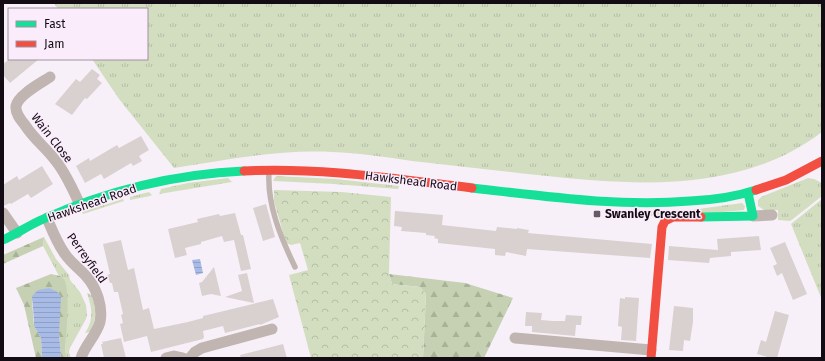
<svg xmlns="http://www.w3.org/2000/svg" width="825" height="361" font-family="'Fira Sans',sans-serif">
<defs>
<pattern id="grass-tufts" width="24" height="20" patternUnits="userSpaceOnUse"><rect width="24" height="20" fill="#d3dec1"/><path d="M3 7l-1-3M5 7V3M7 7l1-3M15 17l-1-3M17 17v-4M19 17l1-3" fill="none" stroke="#b4bda5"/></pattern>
<pattern id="forest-firs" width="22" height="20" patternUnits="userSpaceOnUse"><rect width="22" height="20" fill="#c5d1b2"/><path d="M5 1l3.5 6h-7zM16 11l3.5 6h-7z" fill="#a8b298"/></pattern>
<pattern id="park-crowns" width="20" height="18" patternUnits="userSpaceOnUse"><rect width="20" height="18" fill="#d3dec1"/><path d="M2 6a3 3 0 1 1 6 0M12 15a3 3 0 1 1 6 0" fill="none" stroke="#b4bda5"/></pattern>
<pattern id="water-rules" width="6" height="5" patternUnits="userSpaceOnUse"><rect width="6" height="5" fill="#a8bbe6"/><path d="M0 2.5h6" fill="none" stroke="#90a0c4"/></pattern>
</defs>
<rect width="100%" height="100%" fill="#f8f0f8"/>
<path fill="url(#grass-tufts)" d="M54 3H822V132C743 192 641 186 547 176 502 171 457 166 412 161 386 157 359 153 332 152 280 149 226 160 174 168L119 99 92 59H147V9H58Z
M276 176 336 179 399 186 398 189 334 184 273 181Z
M228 178 232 182 159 194 161 189 188 183Z
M808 178 814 179 822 183V196L793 219 790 221 778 220V210H764L758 206V200L761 197Z
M149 192 152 195 150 196 130 200V197Z
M123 199 124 201 83 214 82 212Z
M822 199V300L791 224Z
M742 203 745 206 744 210 662 218 658 216H643L646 212 691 210Z
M44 237 56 259 69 275 70 280 80 292 86 305 87 314 86 319 70 348 69 352 71 358H66L65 356 67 295 63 278 59 276 43 246Z
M87 293 92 295C96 309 97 319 90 332L85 333C94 319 92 308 87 293Z"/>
<path fill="url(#forest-firs)" d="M44 237 43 246 3 264V255Z
M51 274C54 275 60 275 63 278 72 287 65 341 65 356L66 358H60L61 354 59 334V318L32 301 34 326 41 338 42 358H36L24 305 16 288Z
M389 274 465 283 513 298 484 358H423L426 294 420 287 392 284Z"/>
<path fill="url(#park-crowns)" d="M274 190 342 192 391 197 389 274 392 284 420 287 426 294 423 358H311L289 275 308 270 300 243 291 245 286 243 274 201Z"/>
<path fill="url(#water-rules)" d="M200 259 203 273 196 275 192 260Z
M49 288C54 290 58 291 61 297L59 334 61 354 60 358H42L41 338 34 326V321L32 296 38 290Z"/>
<path fill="#d9d0d0" d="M10 59H39L10 83 3 75V64Z
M92 69 100 75 97 79 102 83 87 99 85 98 72 115 55 104 76 79 80 82Z
M141 136 149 150 139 156 142 161 133 166 131 163 104 179 101 174 85 183 76 166 89 158 90 161 117 145 119 148Z
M42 166 53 184 31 198 28 194 11 204 10 203 3 206V185L17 176 19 180Z
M266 204 275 237 263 241 253 208Z
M395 211 443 215 442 225 496 231 497 227 517 229V228L529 230 528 233 652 244 650 258 527 249 526 256 506 252 505 256 495 255V249L438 243V239L434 238 435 236 426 235V233L401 231 402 227 394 226Z
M235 213 241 235H243L251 269 241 271 234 240 224 242 222 236 201 242V244L185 248 187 255 175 258 168 229 198 222 197 219 219 214 220 216Z
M759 236 761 250 731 252V256L710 258 709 263 668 260 669 246 718 250 717 239Z
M121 240 128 270 134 268 143 310 149 308 154 329 188 322 203 318V316L273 299 279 317 260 325V324L225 333 223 326 203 331 204 337 203 339 151 352 147 336 124 342 120 324 123 323 121 315 123 314 118 292H114L112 283H110L107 275 110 274 103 244Z
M785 242 807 294 793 300 782 273 777 276 773 266 777 264 770 248Z
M214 267 221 296 211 294 202 296 199 283 202 282Z
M247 273 254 303 225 297 242 291 238 275Z
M625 297 639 298 636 341 621 340 622 327 618 326 620 298 625 299Z
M674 306 693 308V322L690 341 684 340 683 351 669 350Z
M775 311 789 315 777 358H771L757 354 761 340 766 342Z
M526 312 542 313 541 320 553 321H565L566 315 582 316 581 325H576L575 336 532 332V326H525Z
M121 338 126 358H104L101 344H103L102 342Z
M283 344 287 358H241L240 355Z"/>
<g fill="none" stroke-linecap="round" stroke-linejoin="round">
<path stroke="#c0b5b0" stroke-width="5.5" d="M269 172C267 205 281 238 295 267"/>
<path stroke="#c0b5b0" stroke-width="11" d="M50 77C41 83 18 95 16 106 15 113 21 120 25 125 33 138 46 148 55 160 66 173 73 190 80 205
M3 213 17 233
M753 216 772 215
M47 218C52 230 57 243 65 254 71 263 79 268 86 276 97 288 103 307 100 322 96 336 85 345 81 358
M515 338 651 350
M166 358 174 356 183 358
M190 358 195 352 202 348 272 329"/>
<path stroke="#16e098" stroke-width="9" d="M472 188C544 196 617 207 690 201 712 200 735 197 756 190
M701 217 753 216 748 193
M3 240C16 234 28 226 41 220 104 192 174 174 244 171"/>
<path stroke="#f24e42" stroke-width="9" d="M244 171C320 167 396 179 472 188
M756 190 786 180 822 161
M651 358 662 227 665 221 673 217H701"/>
</g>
<rect fill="#645c64" stroke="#fbecfc" stroke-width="1.5" x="593" y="210" width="8" height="8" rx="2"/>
<g text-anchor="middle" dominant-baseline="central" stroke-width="3" stroke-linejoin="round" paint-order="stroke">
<g font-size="12" fill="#140c15" stroke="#fbecfc">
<text transform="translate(52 138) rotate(52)">Wain Close</text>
<text transform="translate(411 181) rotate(7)">Hawkshead Road</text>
<text transform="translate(92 203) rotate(-19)">Hawkshead Road</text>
<text transform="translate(87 258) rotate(54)">Perreyfield</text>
</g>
<g font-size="12" font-weight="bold" fill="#140c15" stroke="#fbecfc" text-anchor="start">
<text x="605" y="214">Swanley Crescent</text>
</g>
</g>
<rect width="825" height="361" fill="none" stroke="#140c15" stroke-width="8"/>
<rect x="8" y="8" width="140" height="52" fill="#fbecfc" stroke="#9f92a0"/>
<rect x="16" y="21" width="20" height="6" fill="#16e098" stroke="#9f92a0"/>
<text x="44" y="28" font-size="12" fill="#140c15">Fast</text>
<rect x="16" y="41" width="20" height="6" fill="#f24e42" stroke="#9f92a0"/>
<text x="44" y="48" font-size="12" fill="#140c15">Jam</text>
</svg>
